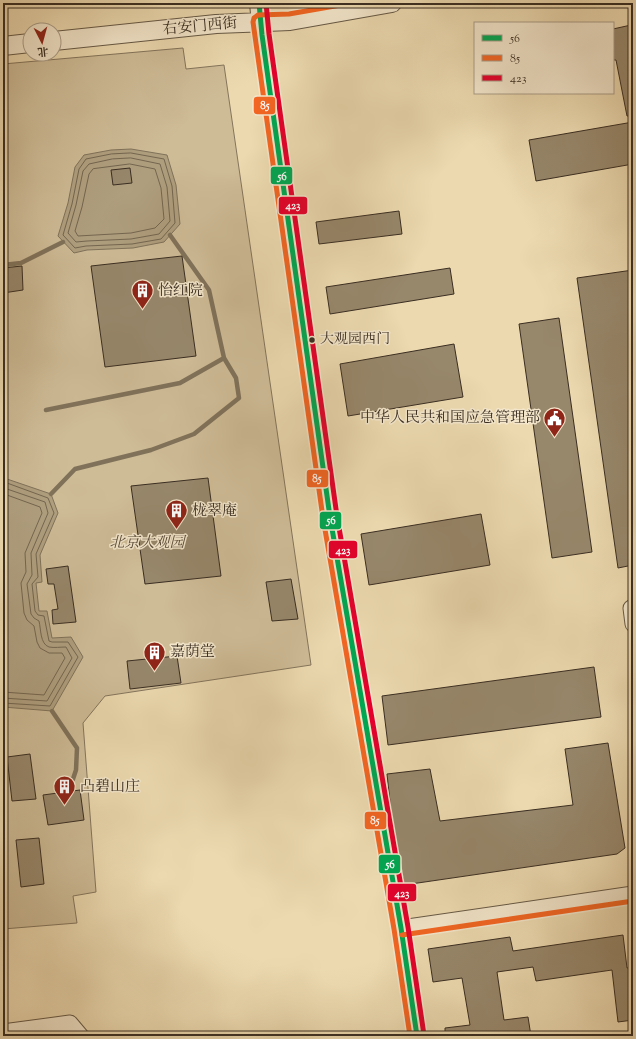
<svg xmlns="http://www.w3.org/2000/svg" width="636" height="1039" font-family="'Sorts Mill Goudy','Noto Serif SC',serif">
<rect width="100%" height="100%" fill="#ecd9af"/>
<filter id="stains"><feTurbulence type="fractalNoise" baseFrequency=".005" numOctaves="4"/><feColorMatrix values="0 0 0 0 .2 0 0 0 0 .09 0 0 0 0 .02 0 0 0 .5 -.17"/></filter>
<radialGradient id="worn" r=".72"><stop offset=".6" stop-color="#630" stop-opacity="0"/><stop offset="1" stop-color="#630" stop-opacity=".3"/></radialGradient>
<path fill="#cebc97" stroke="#84755c" d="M183 48 186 69 224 65 311 665 105 696 83 723 96 892 73 896 77 923 3 929V64Z"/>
<path fill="#af9f7f" stroke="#80725a" d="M131 149 167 155 176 185 180 224 164 242 133 248 87 250 74 253 58 236 68 203 75 167 84 155 111 150Z
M7 479 51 494 58 513 40 555 42 582 36 583 39 611H47L52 638 71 637 83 657 52 711 3 707V480Z"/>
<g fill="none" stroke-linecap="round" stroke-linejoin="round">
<path stroke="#746650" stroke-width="1" d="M131 153 164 159 172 186 175 223 161 239 132 244 86 246 75 248 63 235 72 204 79 169 86 159 111 154Z
M131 158 160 164 167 187 170 221 159 234 131 239 87 241 76 242 68 233 76 205 83 171 89 164 112 159Z
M130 164 155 169 161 188 164 219 155 228 131 233 78 236 75 231 82 207 89 174 93 169Z
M3 484 7 483 48 498 54 513 36 554 38 577 32 584 35 611 38 615 44 616 49 641 52 642H68L78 657 50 706 3 703
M3 489H7L45 502 48 513 31 553 32 575 27 584 31 614 34 618 39 621C41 629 40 644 49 647 54 648 61 647 66 647L72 658 47 701 3 698
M3 495H7L40 507 42 513 25 553 26 572 21 583 24 613 27 620 34 626 37 642 40 648 49 653H62L65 658 44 695 3 692"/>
<path stroke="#80725a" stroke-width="4.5" d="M3 265 21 263 63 242
M46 410 180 383 224 358
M51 494 75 469 151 450 194 434 239 398 236 378 224 358 209 290 170 235
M52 711 77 748 76 770 71 785"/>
</g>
<path fill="#97876b" stroke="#3a2e22" d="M631 25 633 35V116H627L616 60H613V29Z
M633 122V164L536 181 529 140Z
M130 168 132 183 113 185 111 170Z
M399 211 402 234 319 244 316 222Z
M182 256 196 356 105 367 91 266Z
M22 266 23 290 3 293V268Z
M450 268 454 294 330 314 326 287Z
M633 270V565L618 568 577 278Z
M559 318 592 552 552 558 519 324Z
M454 344 463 397 348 416 340 364Z
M208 478 221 576 145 584 131 486Z
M481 514 490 565 369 585 361 534Z
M68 566 76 622 53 624 52 610 58 609 54 584H48L46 569Z
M291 579 298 619 272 621 266 582Z
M177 656 181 683 130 689 127 661Z
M594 667 601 717 388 745 382 696Z
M608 743 625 848 617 854 404 885 391 811 387 774 430 769 440 821 573 805 565 749Z
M30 754 36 799 12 801 7 757Z
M80 790 84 820 48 825 43 795Z
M39 838 44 884 21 887 16 840Z
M623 935 627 968 633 967V1020L618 1022 612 970 536 981 533 967 497 972 504 1020 528 1017 531 1036H445V1028L470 1025 462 978 433 982 428 949 510 937 513 951Z"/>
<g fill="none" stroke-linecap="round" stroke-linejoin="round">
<defs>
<path id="minor" d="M633 608H631L633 624
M401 928 633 894
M3 1032 70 1023 81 1036"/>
<path id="tertiary" d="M259 3 262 35 330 517 401 928 417 1036
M54 41 216 24 290 21 392 3
M3 46 30 43"/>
</defs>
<use href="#minor" stroke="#665945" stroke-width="17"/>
<use href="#tertiary" stroke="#665945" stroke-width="20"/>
<use href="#minor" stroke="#f3e6cb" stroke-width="15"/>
<use href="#tertiary" stroke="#f3e6cb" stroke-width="18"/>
<defs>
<path id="bus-1" d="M259 3 262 35 330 517 401 928 417 1036"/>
<path id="bus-2" d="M352 3 289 14 258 15 254 18 253 22 323 518 394 929 410 1036
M402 935 633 901"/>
<path id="bus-3" d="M266 3 269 34 337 516 408 927 424 1035"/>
</defs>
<use href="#bus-1" stroke="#f3e6cb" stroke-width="8"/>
<use href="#bus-2" stroke="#f3e6cb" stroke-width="8"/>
<use href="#bus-3" stroke="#f3e6cb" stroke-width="8"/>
<use href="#bus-1" stroke="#00a651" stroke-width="5"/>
<use href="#bus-2" stroke="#f26522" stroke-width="5"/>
<use href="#bus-3" stroke="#e4002b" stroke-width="5"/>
</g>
<defs>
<symbol id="building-pin" viewBox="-11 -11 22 30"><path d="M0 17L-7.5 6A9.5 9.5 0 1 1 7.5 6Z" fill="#8f2418" stroke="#f3e6cb"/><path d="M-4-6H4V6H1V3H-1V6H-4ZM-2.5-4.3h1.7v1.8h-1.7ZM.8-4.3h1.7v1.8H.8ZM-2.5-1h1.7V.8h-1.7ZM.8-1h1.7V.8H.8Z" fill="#fff"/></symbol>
<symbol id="civic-pin" viewBox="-11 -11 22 30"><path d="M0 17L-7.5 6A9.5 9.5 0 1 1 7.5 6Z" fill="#8f2418" stroke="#f3e6cb"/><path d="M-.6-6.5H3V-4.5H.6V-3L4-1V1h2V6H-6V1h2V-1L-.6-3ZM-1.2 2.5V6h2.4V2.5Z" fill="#fff"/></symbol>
</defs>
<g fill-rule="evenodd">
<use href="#building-pin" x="130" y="278" width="25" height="34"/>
<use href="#civic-pin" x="542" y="406" width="25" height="34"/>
<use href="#building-pin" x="164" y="498" width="25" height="34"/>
<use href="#building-pin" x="142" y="640" width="25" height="34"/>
<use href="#building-pin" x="52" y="774" width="25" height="34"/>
</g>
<circle fill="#3a2e22" stroke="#f3e6cb" stroke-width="1.5" cx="312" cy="340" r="3.5"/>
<g text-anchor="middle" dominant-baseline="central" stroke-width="3" stroke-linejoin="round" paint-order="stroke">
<g font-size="14" fill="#3a2e22" stroke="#f3e6cb" text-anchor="start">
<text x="320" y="340">大观园西门</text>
</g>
<g font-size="15" fill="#3a2e22" stroke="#f3e6cb">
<text transform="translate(200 27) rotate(-5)">右安门西街</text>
</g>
<g font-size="15" fill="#3a2e22" stroke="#f3e6cb" text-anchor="start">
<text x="158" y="291">怡红院</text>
<text x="540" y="418" text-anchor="end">中华人民共和国应急管理部</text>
<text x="192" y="511">栊翠庵</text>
<text x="170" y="652">嘉荫堂</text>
<text x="80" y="787">凸碧山庄</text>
</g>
<g font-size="15" font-style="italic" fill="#584a39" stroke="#f3e6cb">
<text x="147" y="543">北京大观园</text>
</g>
</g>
<g stroke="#f3e6cb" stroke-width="1.5">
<rect x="253" y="96" width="23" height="19" rx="4" fill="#f26522"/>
<rect x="270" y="166" width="23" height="19" rx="4" fill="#00a651"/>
<rect x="278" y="196" width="30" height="19" rx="4" fill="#e4002b"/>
<rect x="306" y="469" width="23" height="19" rx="4" fill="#f26522"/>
<rect x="319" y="511" width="23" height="19" rx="4" fill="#00a651"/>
<rect x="328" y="540" width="30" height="19" rx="4" fill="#e4002b"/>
<rect x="364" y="811" width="23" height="19" rx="4" fill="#f26522"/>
<rect x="378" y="854" width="23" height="20" rx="4" fill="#00a651"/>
<rect x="387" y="883" width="30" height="19" rx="4" fill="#e4002b"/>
</g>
<g font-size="11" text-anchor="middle" font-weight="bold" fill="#fff">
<text x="265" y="109">85</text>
<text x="282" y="180">56</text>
<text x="293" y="209">423</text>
<text x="317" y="482">85</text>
<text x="331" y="524">56</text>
<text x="343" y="554">423</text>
<text x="375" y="824">85</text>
<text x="390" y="868">56</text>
<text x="402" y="897">423</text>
</g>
<rect width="636" height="1039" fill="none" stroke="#ecd9af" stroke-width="16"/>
<rect x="4" y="4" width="628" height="1031" fill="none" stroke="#3a2e22" stroke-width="2"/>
<rect x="8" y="8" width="620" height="1023" fill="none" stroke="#3a2e22"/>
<rect x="474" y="22" width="140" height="72" fill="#f3e6cb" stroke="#a99c87"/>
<rect x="482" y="35" width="20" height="6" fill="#00a651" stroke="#a99c87"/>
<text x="510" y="42" font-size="12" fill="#3a2e22">56</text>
<rect x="482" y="55" width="20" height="6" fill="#f26522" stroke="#a99c87"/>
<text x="510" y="62" font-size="12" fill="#3a2e22">85</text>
<rect x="482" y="75" width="20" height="6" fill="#e4002b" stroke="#a99c87"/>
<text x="510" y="82" font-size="12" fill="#3a2e22">423</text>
<g transform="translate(42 42) rotate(174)"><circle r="19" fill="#f3e6cb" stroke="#a99c87"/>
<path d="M0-3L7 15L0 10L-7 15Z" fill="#8f2418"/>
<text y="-6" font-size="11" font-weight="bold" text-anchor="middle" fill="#3a2e22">北</text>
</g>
<rect width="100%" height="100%" filter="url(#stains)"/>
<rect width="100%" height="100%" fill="url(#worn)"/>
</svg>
